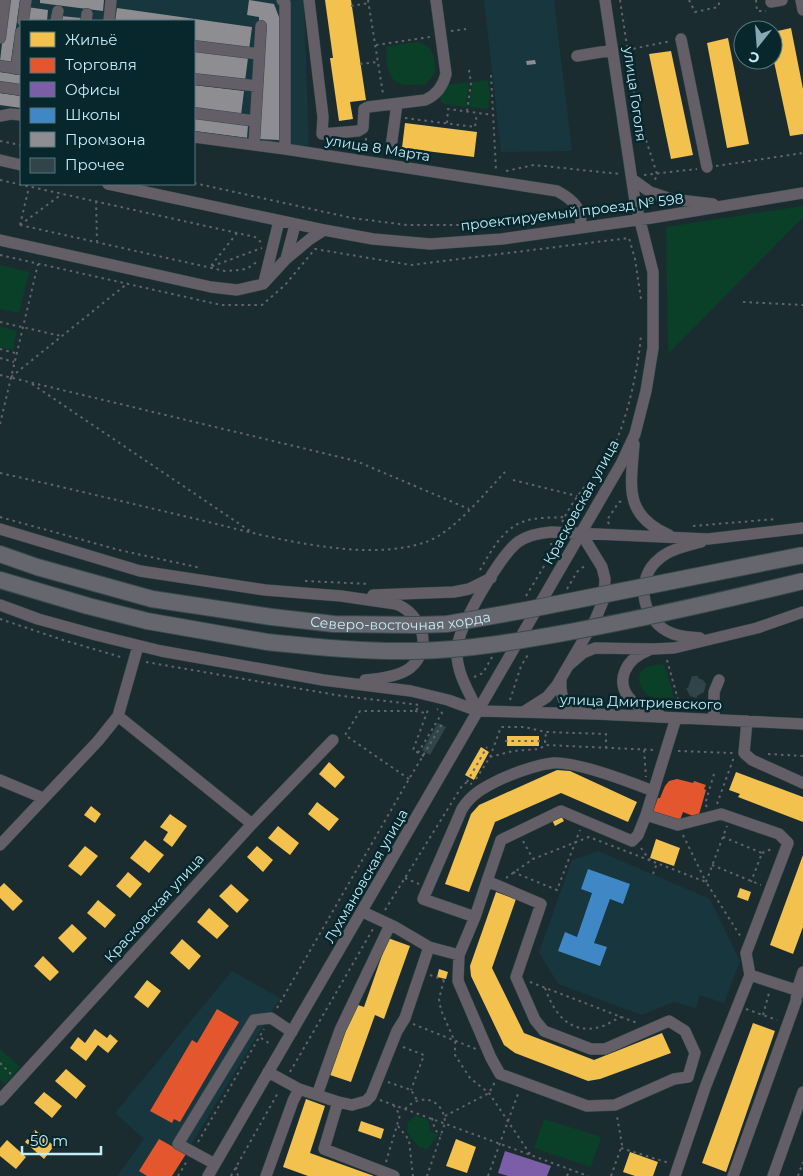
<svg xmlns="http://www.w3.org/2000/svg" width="803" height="1176" font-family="Montserrat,sans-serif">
<rect width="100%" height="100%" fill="#1b2c30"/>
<path fill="#17363d" d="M0 0H304L309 149 194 133V21H21V110L0 108Z
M484 0H554L572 151 501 152Z
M598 851 710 899 740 961 724 1003 700 995 696 1008 674 1002 642 1015 558 984 539 952 572 860Z
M232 971 280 998 172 1176H117L144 1139 115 1113Z"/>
<path fill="#0a4027" d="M418 42C433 45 436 60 435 73L425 85C418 84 408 86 401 84 387 80 385 60 387 48L389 46Z
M488 80 490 94 488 109 469 107 472 82Z
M469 82 466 107 444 104 441 102 440 96 449 85Z
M803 206V217L668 354 666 227Z
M0 265 29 272 19 313 0 309Z
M0 327 17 331 13 350 0 347Z
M664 664 674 698C667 697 660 698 653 697 642 694 633 677 644 669 649 665 658 665 664 664Z
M0 1049 20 1067 5 1084 0 1079Z
M416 1115 428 1120 430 1131 438 1135 427 1149 419 1147 407 1132 408 1122Z
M544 1119 601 1137 591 1167 534 1148Z"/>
<path fill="#f2c14e" d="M325 0H351L366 100 350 102 353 119 339 121 330 58H333Z
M791 28 803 89V134L790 136 773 57V32Z
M728 38 749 144 727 148 707 43Z
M671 51 693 155 671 159 649 54Z
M405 123 477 132 474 157 402 148Z
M507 736H539V746H507Z
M481 747 489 752 474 780 465 775Z
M329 762 345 777 335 788 319 774Z
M557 770 570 771 637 802 628 822 561 793 495 822 469 892 445 884 471 814 479 805Z
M736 772 803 797V822L738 797 740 794 729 790Z
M317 802 339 819 329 831 308 814Z
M91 806 101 814 95 823 84 815Z
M170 814 187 826 172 847 163 840 168 832 160 827Z
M560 814 564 821 555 826 552 820Z
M278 826 299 843 290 855 268 838Z
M656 839 680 848 674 866 650 858Z
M145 840 164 855 149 873 130 858Z
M85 846 98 856 81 876 68 866Z
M257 846 273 860 263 872 247 857Z
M803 855V927L793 954 770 945Z
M128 872 142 884 130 898 116 886Z
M4 883 23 901 13 911 0 898V887Z
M231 884 249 900 237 913 219 896Z
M740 888 751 892 748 901 737 897Z
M496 892 516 899 492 968 524 1033 594 1060 662 1033 671 1053 600 1079 588 1081 515 1053 504 1045 471 976 470 966Z
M98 900 116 915 105 928 87 913Z
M209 908 229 926 217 939 197 922Z
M72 924 87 938 73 953 58 938Z
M388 938 410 946 384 1019 375 1015 351 1082 330 1075 355 1004 364 1007Z
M182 939 201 956 189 970 170 953Z
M43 956 59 972 50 981 34 966Z
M439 969 448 972 446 979 437 977Z
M147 980 161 991 148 1008 134 997Z
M753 1023 775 1031 726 1172 702 1163Z
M95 1029 107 1038 110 1034 118 1041 108 1053 98 1045 86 1061 70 1048 78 1037 85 1043Z
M66 1069 86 1086 76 1099 55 1081Z
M44 1092 62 1106 52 1118 34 1103Z
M306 1099 325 1106 310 1153 374 1176H308L283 1167Z
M361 1121 384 1129 381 1139 358 1131Z
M35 1130 54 1146 44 1159 25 1142Z
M456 1139 476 1147 467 1173 446 1166Z
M7 1140 26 1157 16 1169 0 1156V1148Z
M630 1152 658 1162 653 1176H635L623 1172Z"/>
<path fill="#e4572e" d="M677 779 693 783 694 781 706 785 704 789 706 790 698 818 683 812 679 823 652 814 658 798H660L665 786 669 781Z
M217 1009 239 1022 180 1122 174 1119 172 1123 150 1111 192 1040 197 1043Z
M159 1139 186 1154 172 1176H147L139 1171Z"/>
<path fill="#7b5ea7" d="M505 1151 551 1166 547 1176H508L498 1173Z"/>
<path fill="#3f88c5" d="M588 869 630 884 623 904 610 899 594 943 607 947 600 966 558 951 565 932 577 937 592 893 581 889Z"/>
<path fill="#8d8d92" d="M7 0H20L11 62 0 61Z
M40 0H104L103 11 40 3Z
M249 0 274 4 279 17V140L258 139 259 22V17L247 15Z
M27 7 48 10 47 21H25Z
M117 8 252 27 249 50 194 42V21H115Z
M61 16 81 18V21H61Z
M194 51 248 58 245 81 194 75Z
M535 60 536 64 527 65 526 61Z
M0 72 21 75V86L0 84Z
M194 85 244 91 241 115 194 109Z
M0 93 21 96V108L0 105Z
M194 118 248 125 247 138 194 131Z"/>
<path fill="#304449" d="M692 676H698V678L703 680 706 684 704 692 697 696V698L690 696 686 688H688Z
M438 723 446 727 430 755 422 750Z"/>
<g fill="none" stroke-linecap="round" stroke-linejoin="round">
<defs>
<path id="minor" d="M282 0 285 3V149
M309 0 323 117 322 134 358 131 363 128 364 109 368 107 425 100C437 95 443 86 446 74L436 0
M801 0 803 10
M771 2 782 0
M23 21 26 0
M56 21 58 11
M86 21 87 14
M109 21 111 0
M0 38 5 0
M681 39 707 167
M194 46 259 54
M577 56 613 50
M0 66 21 69
M16 69 21 32
M194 79 257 86
M0 87 21 90
M194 113 255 121
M0 116 11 114 21 115
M194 137 285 149 557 191C572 199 584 209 580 228
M254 145 261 26
M391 147 397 104
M0 160 21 165
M632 179 650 192 671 199 713 204
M108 184 324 230 373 239 430 244 502 239 651 218 803 193
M0 240 211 287 237 290 263 284 286 259 310 239 324 230
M286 259 295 225
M264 282 279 221
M634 444C631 486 623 515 669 535
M0 529 140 571 265 590 341 596 396 604C422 614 434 648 410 668 398 677 379 679 365 680
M373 595 454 592 469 589 491 578
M0 605 38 619 96 635 161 651 323 680 411 691 448 700 478 711 596 714 803 724
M700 638C689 637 677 637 667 631 641 617 635 578 659 559 670 549 687 546 701 542
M649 650C627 658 613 681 631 700 638 708 650 711 659 714
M569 665 583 653 595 648 653 649 674 648 757 628 803 612
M561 679C560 696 563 708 582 712
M478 711C470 694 457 674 457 654 457 649 457 644 459 639 465 617 500 556 518 542 528 535 539 533 551 532L708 539 803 528
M525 711 547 697 557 685 595 620 604 599 605 579 602 567 581 533
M118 716 252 824
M714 719V692L719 680
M747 721 744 753 752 760 803 783
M0 780 43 798
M646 815 678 825 721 814 779 834 788 843 746 953 750 975 706 1085 675 1176
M0 845 98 741 118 716 138 646
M487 881 475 917 423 899 462 809C472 793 485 787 501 779 517 772 535 765 553 763 576 761 630 782 653 791
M363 912 395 927 429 947
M459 955 475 917
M750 975 802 992
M268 1072 299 1089 338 1102 352 1105 366 1101 371 1096 397 1031 405 1018 429 947 459 955 458 981 491 1058 500 1074 587 1106 615 1105 674 1079 688 1077 695 1053 685 1031 669 1021 605 1049H591L544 1031 535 1020 516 977 541 904 487 881 501 840 561 811 632 841 638 835 646 815 676 718
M317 1095 340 1030 390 925
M0 1100 252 824 333 740
M338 1102 324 1149 394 1176
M215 1164 178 1144 254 1020 271 1018 292 1032
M208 1176 621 464 635 434 646 391 653 348V272L635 201 605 0
M266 1176 293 1101 299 1089
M733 1176 796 1001 797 990 803 972
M773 1176 803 1092"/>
<path id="highway" d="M0 554 37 567 152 599 272 617
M0 580 88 606 147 621 267 642"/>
</defs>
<use href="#minor" stroke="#374a4e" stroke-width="12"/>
<use href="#highway" stroke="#374a4e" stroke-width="18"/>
<path stroke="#62646b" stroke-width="2" stroke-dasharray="2.5 4" stroke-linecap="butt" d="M368 0 383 94
M620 0 637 112 657 174 654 183
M689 0 695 12 718 7 720 0
M756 0 757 11H766
M351 6 369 3
M451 31 466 29
M376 45 430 37
M627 50 671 41
M360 64 378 62
M491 75 496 170
M467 111 471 83 469 70
M405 118 475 127 477 113
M447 123 448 109 493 115
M366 138V151
M0 141 21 145
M716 166 803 153
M506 171 534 165 620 174
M644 175 697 169
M0 180 255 237 262 243
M194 183 352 218 407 225H484L566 213
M96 201 97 241
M588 209 594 207
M20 225 225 271C238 270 249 271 257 261
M20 225 62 194
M20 225 29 187
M237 233 210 267 262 248
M0 255 221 305H262L285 285 315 249 411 265 629 238 635 259 641 299
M743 302 803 305
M0 322 61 336
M0 349 15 353
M0 358 14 362
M0 375 356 461 469 509
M11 377 128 283
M32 384 250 531
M0 424 38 264
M0 473C63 487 125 502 188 517 255 533 360 565 426 542 454 532 484 494 505 472
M513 480 577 496
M0 517 119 550 201 568
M562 522C575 495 596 474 612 449 627 423 639 364 641 334
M609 524 607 520 619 502 623 501
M693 526 776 519
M480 570C491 551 503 528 525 521 537 517 551 518 564 517
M305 581 370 584
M567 589 577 572 587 564
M526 596 552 553 551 543
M0 619 63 640 124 658
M667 660 679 703
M146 662 342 696 420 705
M474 677 483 673 492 657
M510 700 521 666 529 653
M415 711 426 713
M505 741H545
M545 743 546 732
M644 750 646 777
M678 751 733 753
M418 753 442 713 437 709
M768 754 803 756
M424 756 413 750 429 707
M490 757 513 751 539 749 546 745 655 750
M409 779 345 735 360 711H415L420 706
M476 779 490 757 501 727H524L546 732 606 734V748
M467 782 487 747
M717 804 734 757
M707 807 705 804 714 774
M683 835 706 882
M723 837 762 853 751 882
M523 841 533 859
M641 848 648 858 652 861
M762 853 774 848
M712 865 761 885
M513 872 557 890 580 830
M653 874 657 863
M405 878 419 884
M506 878 533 859 589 837 706 882 741 937
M706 882 727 826
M385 910 462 786 467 782 472 784
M430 975 444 980
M444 980 439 999 441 1010 455 1042V1055L470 1078 489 1093 530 1154
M530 982 637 1023
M545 988C554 1013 569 1035 600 1027 607 1025 614 1020 621 1017
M277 1008 409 779 442 724
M746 1009 777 1020
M763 1015 769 993
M413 1024 476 1049
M261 1038 272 1045
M403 1047 424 1055 411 1090
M0 1063 11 1074
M290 1072 373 929
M388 1082 411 1090 417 1100
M380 1100 588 1176
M405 1109C421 1092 444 1099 445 1123L427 1176
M445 1116 489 1093 495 1082
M432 1118 435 1130 441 1135
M398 1126 409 1140 413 1176
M198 1142 264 1029
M621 1148 669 1163
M386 1162 400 1115 394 1106
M236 1167 238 1176
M178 1176 187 1161
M231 1176 279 1091
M488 1176 519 1091
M567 1176 570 1169
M611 1176 622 1145 617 1116
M798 1176 803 1162"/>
<use href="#minor" stroke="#645f67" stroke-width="11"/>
<use href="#highway" stroke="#66666e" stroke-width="16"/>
<defs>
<g id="highway-bridge">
<path id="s1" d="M272 617 334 624 416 625 447 624 526 610 803 555"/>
<path d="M267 642C316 647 365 652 415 651 470 650 526 640 580 630 655 616 729 599 803 581"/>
</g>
</defs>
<use href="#highway-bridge" stroke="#374a4e" stroke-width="18" stroke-linecap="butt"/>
<use href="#highway-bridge" stroke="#66666e" stroke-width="16"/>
</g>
<g text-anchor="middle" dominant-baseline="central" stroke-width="5" stroke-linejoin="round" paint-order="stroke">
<g font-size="14" fill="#c2ecf8" stroke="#08272d">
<text transform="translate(635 94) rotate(82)">улица Гоголя</text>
<text transform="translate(378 148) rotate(9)">улица 8 Марта</text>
<text transform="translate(572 212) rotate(-7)">проектируемый проезд № 598</text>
<text transform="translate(581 502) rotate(-61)">Красковская улица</text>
<text stroke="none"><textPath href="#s1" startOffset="129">Северо-восточная хорда</textPath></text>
<text transform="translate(641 702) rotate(2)">улица Дмитриевского</text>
<text transform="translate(366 876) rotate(-60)">Лухмановская улица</text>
<text transform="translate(154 908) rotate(-48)">Красковская улица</text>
</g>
</g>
<rect x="20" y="20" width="175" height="165" fill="#08272d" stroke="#52767e"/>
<rect x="30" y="32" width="25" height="15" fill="#f2c14e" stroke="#52767e"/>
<text x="65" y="45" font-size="15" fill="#c2ecf8">Жильё</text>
<rect x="30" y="58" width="25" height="15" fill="#e4572e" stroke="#52767e"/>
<text x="65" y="70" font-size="15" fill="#c2ecf8">Торговля</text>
<rect x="30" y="82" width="25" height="15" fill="#7b5ea7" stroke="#52767e"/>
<text x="65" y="95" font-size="15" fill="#c2ecf8">Офисы</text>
<rect x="30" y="108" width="25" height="15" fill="#3f88c5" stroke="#52767e"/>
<text x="65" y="120" font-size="15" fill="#c2ecf8">Школы</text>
<rect x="30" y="132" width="25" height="15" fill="#8d8d92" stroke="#52767e"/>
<text x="65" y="145" font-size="15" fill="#c2ecf8">Промзона</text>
<rect x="30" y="158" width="25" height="15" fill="#304449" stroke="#52767e"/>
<text x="65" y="170" font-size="15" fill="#c2ecf8">Прочее</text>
<g transform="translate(758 45) rotate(197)"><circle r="24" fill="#08272d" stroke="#52767e"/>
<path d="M0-4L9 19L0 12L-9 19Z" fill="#88a9b2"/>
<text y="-8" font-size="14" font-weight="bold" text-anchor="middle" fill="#c2ecf8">С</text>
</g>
<path d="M22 1146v8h79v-8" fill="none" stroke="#c2ecf8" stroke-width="2.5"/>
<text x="30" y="1146" font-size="15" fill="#c2ecf8" stroke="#08272d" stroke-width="4" paint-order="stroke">50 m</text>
</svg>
